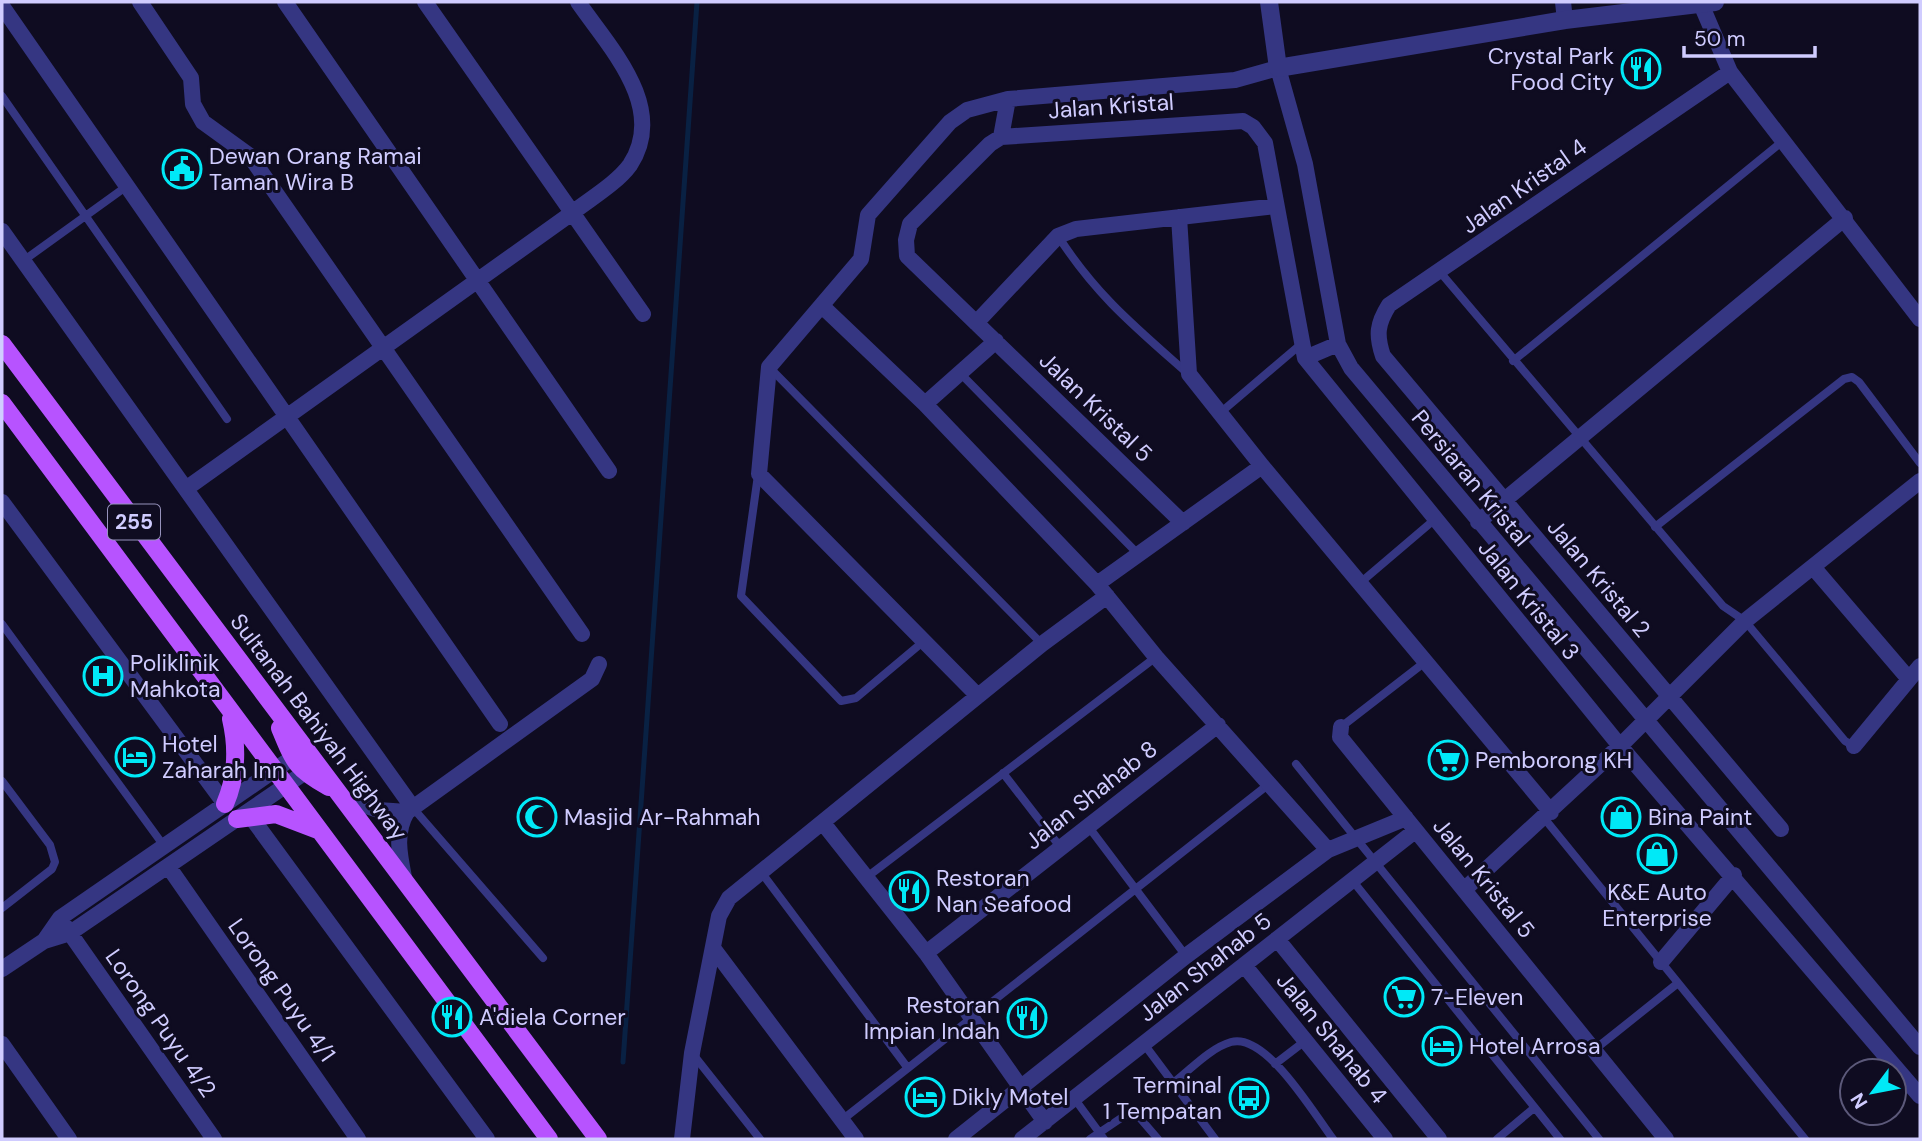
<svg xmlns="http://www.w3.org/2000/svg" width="1922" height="1141" font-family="'DM Sans',sans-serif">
<rect width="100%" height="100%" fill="#0f0c21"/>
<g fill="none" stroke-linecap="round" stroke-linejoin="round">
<path stroke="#092143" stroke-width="5" d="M623 1062 697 2"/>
<path stroke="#353682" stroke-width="8" d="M2 96 227 419
M1058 236C1096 295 1134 326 1186 372
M23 261 127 186
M1440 272 1723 606 1745 621 1845 741 1854 746
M1513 361 1783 141
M769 367 1042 644
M960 373 1139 555
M1220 413 1300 345
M758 475 741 596 841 701 856 698 924 641
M1655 527 1844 379 1852 377 1859 382 1920 463
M1360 583 1434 520
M2 624 164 846
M1341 727 1425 662
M1296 764 1599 1139
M1003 773 1061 848
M2 781 50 845 55 862 52 869 2 908
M413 808 543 958
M1544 818 1805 1139
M1088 826 1186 956
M761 872 907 1067
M867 877 1156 657
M1352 880 1560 1139
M1144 1044 1215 1139
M1594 1050 1678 983
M692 1053 760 1139
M1275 1064 1305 1041
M1173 1083C1190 1070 1210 1048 1231 1042 1266 1032 1314 1114 1333 1139
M1074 1098 1104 1139
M842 1120 1269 784
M1090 1139 1133 1110 1158 1139
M1497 1139 1534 1108"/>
<path stroke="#353682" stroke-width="16" d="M140 2 191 78 193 104 203 122 250 156 582 634
M285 2 609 471
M425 2 643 314
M1563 2 1565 20
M1701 4 1730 72 1920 319
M2 6 500 724
M1730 72 1389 305C1377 324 1376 335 1383 356L1781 829
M1001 137 1008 99
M1179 217 1189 374 1262 466 1551 812
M2 231C138 424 277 615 413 808
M822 306 925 404 1097 584 1156 657 1328 850
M976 323 1058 236 1076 229 1276 206
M1305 358 1338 344
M925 404 996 341
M187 488 572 213C590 199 617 183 630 165 668 107 609 47 578 2
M2 502 225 804
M1478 522 1845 218
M1183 523 907 256 906 240 910 224 990 144 1001 137 1243 121 1253 127 1265 143 1305 358 1620 746 1920 1096
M1813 567 1908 678
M1097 584 1262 466
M978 696 759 474 769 367 861 259 868 215 950 122 967 110 1008 99 1235 80 1278 68 1305 164 1338 344 1351 368 1920 1047
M1341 727 1340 737 1666 1139
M1854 746 1920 666
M342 798 378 810 407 812
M251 817 487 1139
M823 823 926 953 1045 1122
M168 866 358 1139
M405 882C400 857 394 834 407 812L592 679 599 664
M1465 889 1620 746 1745 621 1920 481
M65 926 214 1139
M1277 939 1439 1139
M44 941 60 918 292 758
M713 948 856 1139
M926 953 1218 725
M1661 962 1734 875
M1244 965 1385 1139
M2 969 44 941 70 933 304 773
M2 1044 69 1139
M682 1139 692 1053 719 916 729 898 1042 644 1107 596
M956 1139 1186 956 1328 850 1406 818
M1022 1139 1415 831"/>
<path stroke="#353682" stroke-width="18" d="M1269 2 1278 68 1565 20 1715 2"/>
<path stroke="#b753ff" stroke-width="18" d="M2 344 598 1139
M2 403 549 1139
M280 728C294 762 296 769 329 787
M225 804C237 776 238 749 231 719
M237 819 276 814 318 830"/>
</g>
<defs>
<symbol id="restaurant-ring" viewBox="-11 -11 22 22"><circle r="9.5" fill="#0f0c21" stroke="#00e9f7" stroke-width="1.5"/><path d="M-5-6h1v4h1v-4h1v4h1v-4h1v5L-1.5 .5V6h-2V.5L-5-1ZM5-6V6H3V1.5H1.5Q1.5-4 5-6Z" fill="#00e9f7"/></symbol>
<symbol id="civic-ring" viewBox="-11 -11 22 22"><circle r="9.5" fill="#0f0c21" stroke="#00e9f7" stroke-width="1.5"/><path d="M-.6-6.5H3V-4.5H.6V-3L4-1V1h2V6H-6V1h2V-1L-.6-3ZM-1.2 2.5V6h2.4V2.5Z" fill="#00e9f7"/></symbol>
<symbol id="hospital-ring" viewBox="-11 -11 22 22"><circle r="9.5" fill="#0f0c21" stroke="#00e9f7" stroke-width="1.5"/><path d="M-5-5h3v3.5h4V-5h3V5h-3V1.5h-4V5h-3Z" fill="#00e9f7"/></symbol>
<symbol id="hotel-ring" viewBox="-11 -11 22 22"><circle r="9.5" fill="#0f0c21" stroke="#00e9f7" stroke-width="1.5"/><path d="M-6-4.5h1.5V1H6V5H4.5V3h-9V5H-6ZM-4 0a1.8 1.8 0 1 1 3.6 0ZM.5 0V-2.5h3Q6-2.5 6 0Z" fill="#00e9f7"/></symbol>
<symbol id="supermarket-ring" viewBox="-11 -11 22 22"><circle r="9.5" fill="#0f0c21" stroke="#00e9f7" stroke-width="1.5"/><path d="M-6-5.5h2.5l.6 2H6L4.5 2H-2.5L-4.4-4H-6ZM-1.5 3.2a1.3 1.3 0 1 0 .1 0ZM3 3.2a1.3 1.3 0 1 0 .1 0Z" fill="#00e9f7"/></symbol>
<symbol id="mosque-ring" viewBox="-11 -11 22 22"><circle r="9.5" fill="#0f0c21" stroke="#00e9f7" stroke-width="1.5"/><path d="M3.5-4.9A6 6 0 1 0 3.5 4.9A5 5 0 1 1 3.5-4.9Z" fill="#00e9f7"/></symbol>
<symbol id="shop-ring" viewBox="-11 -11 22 22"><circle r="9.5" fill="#0f0c21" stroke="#00e9f7" stroke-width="1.5"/><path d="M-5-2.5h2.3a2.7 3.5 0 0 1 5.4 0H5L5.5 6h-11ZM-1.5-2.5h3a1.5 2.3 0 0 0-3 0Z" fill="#00e9f7"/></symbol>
<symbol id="bus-ring" viewBox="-11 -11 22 22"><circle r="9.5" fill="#0f0c21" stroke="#00e9f7" stroke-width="1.5"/><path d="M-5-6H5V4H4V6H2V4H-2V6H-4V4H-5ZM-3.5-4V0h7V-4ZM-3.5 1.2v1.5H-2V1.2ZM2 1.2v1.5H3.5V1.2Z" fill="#00e9f7"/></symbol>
</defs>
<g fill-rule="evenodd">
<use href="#restaurant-ring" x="1619" y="47" width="44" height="44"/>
<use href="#civic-ring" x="160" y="147" width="44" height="44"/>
<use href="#hospital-ring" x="81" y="654" width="44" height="44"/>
<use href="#hotel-ring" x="113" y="735" width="44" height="44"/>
<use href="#supermarket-ring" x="1426" y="738" width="44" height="44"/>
<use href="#mosque-ring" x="515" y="795" width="44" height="44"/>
<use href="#shop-ring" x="1599" y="795" width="44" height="44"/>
<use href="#shop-ring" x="1635" y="832" width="44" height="44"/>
<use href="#restaurant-ring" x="887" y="869" width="44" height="44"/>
<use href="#supermarket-ring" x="1382" y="975" width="44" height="44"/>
<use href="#restaurant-ring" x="430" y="995" width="44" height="44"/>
<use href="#restaurant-ring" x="1005" y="996" width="44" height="44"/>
<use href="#hotel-ring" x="1420" y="1024" width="44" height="44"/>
<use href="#hotel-ring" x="903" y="1075" width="44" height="44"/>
<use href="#bus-ring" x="1227" y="1076" width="44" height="44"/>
</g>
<g text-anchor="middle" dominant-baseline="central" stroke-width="6" stroke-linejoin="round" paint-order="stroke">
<rect fill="#0f0c21" stroke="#9692bc" stroke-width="2" x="108" y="504.5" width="52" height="35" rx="5"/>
<g font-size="21" font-weight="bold" fill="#d0ccff">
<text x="134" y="522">255</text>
</g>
<g font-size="23" fill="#d0ccff" stroke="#0f0c21" text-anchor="start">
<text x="1614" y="56" text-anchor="end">Crystal Park<tspan x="1614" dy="26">Food City</tspan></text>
<text x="209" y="156">Dewan Orang Ramai<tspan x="209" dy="26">Taman Wira B</tspan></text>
<text x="130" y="663">Poliklinik<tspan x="130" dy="26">Mahkota</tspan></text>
<text x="162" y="744">Hotel<tspan x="162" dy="26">Zaharah Inn</tspan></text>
<text x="1475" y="760">Pemborong KH</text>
<text x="564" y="817">Masjid Ar-Rahmah</text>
<text x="1648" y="817">Bina Paint</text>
<text x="936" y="878">Restoran<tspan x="936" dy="26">Nan Seafood</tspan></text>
<text x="1657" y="892" text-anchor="middle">K&amp;E Auto<tspan x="1657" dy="26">Enterprise</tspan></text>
<text x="1431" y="997">7-Eleven</text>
<text x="1000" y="1005" text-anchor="end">Restoran<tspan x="1000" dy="26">Impian Indah</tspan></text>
<text x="479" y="1017">A'diela Corner</text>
<text x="1469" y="1046">Hotel Arrosa</text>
<text x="1222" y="1085" text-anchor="end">Terminal<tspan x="1222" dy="26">1 Tempatan</tspan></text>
<text x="952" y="1097">Dikly Motel</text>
</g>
<g font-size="23" fill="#d0ccff" stroke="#0f0c21">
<text transform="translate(1111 106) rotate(-4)">Jalan Kristal</text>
<text transform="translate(1524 186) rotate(-35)">Jalan Kristal 4</text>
<text transform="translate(1096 407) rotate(44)">Jalan Kristal 5</text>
<text transform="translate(1471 478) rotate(50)">Persiaran Kristal</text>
<text transform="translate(1599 578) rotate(50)">Jalan Kristal 2</text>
<text transform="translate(1529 600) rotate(51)">Jalan Kristal 3</text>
<text transform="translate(319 727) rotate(53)">Sultanah Bahiyah Highway</text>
<text transform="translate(1091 795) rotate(-38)">Jalan Shahab 8</text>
<text transform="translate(1484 878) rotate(51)">Jalan Kristal 5</text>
<text transform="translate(1205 967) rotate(-38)">Jalan Shahab 5</text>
<text transform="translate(282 990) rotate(55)">Lorong Puyu 4/1</text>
<text transform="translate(161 1023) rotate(55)">Lorong Puyu 4/2</text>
<text transform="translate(1332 1038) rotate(51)">Jalan Shahab 4</text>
</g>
</g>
<rect width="1922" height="1141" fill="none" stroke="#d0ccff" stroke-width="7"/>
<g transform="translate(1873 1092) rotate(238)"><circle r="33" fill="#0f0c21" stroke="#5c597a" stroke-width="2"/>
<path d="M0-5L12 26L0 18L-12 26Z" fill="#00e9f7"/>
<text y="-10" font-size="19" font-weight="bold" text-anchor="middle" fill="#d0ccff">N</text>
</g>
<path d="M1684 46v10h131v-10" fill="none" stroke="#d0ccff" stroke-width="3.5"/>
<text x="1694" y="46" font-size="21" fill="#d0ccff" stroke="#0f0c21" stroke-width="5" paint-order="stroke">50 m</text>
</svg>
